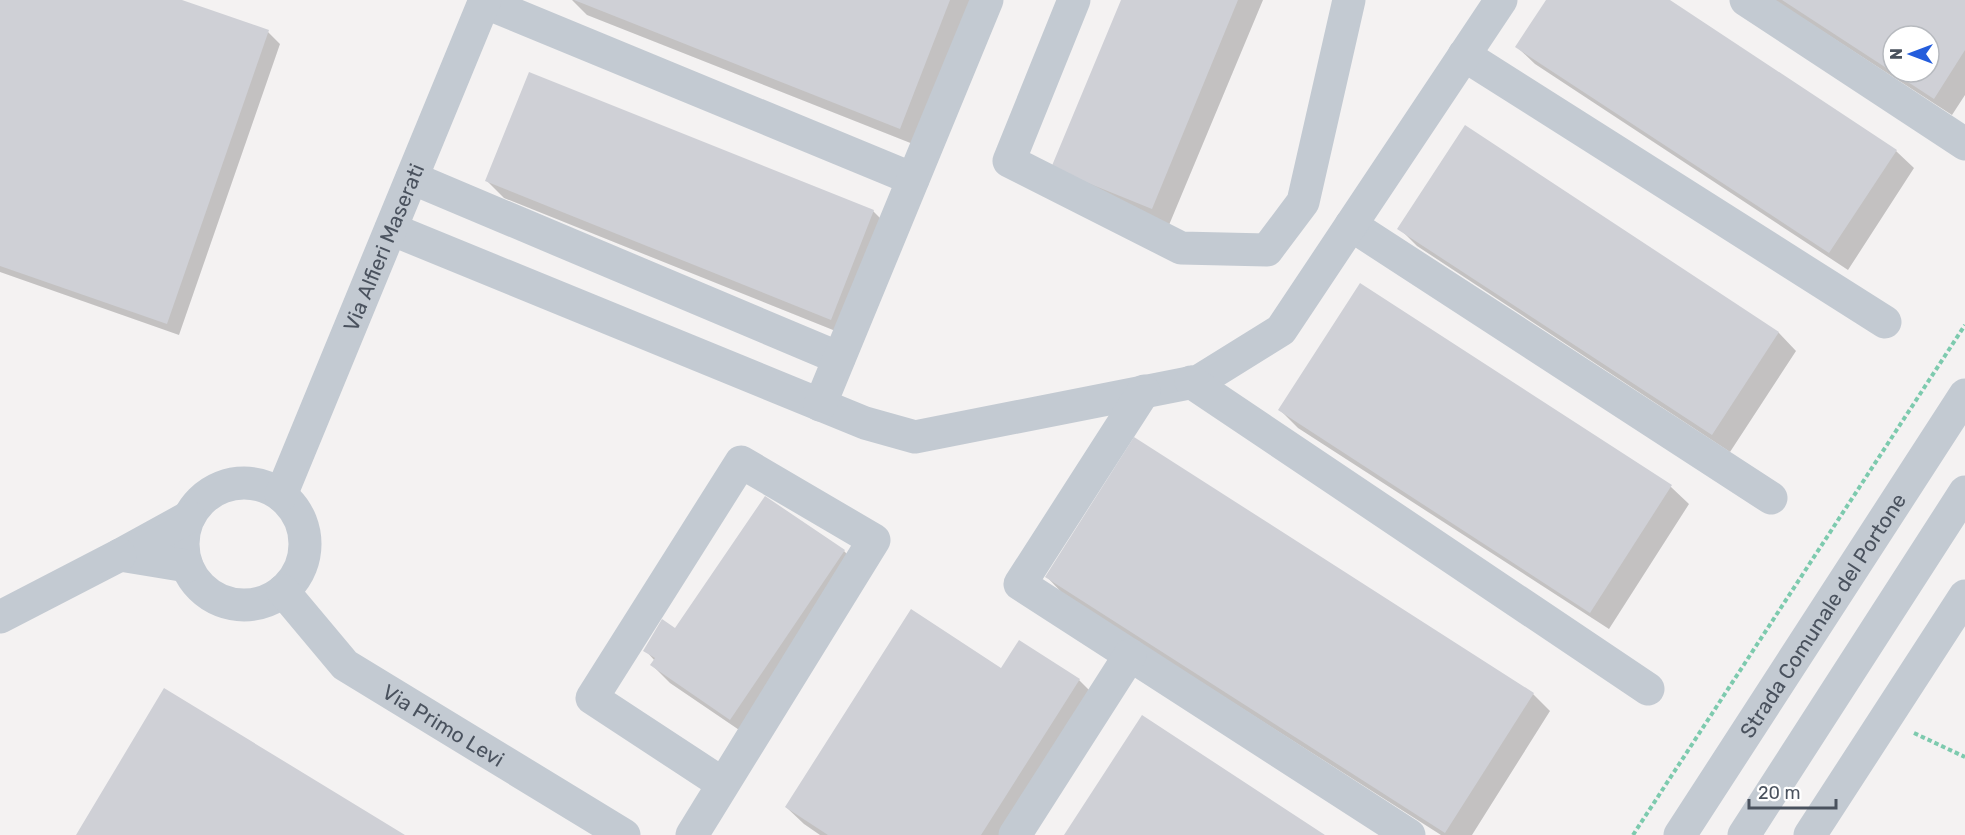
<svg xmlns="http://www.w3.org/2000/svg" width="1965" height="835" font-family="Rubik,sans-serif">
<rect width="100%" height="100%" fill="#f4f2f2"/>
<path fill="#0003" fill-rule="evenodd" d="M0 0H178L268 32 280 44 179 335 0 272Z
M572 0H975L918 146 587 15Z
M1123 0H1263L1169 225 1052 168Z
M1547 0H1667L1896 151 1914 168 1848 270 1535 64 1517 47Z
M1774 0H1965V95L1952 115ZM1893 36H1929V72H1893Z
M1465 127 1779 333 1796 351 1730 452 1417 246 1399 228Z
M487 181 873 211 891 229 848 336 504 198Z
M1361 285 1671 487 1689 504 1609 629 1298 428 1280 410Z
M766 498 844 551 862 569 748 736 670 683 652 665 655 661 645 650 676 630Z
M1047 577 1533 694 1550 711 1472 835H1441L1064 595Z
M1020 642 1079 680 1097 698 1009 835H820L804 824 786 807 1002 670Z"/>
<path fill="#cfd0d6" fill-rule="evenodd" d="M0 0H182L269 30 167 324 0 266Z
M574 0H950L900 129Z
M1121 0H1238L1152 209 1051 168Z
M1546 0H1670L1897 150 1829 253 1515 47Z
M1782 0H1965V50L1934 99ZM1893 36H1929V72H1893Z
M529 72 874 210 831 320 485 181Z
M1465 125 1779 332 1712 435 1397 229Z
M1360 283 1672 485 1590 613 1278 410Z
M1134 437 1534 693 1445 833 1045 577Z
M765 496 845 550 730 720 650 665 655 658 643 651 662 619 675 628Z
M911 609 1001 668 1019 640 1080 679 981 835H828L785 807Z
M164 688 405 835H76Z
M1142 715 1325 835H1064Z"/>
<g fill="none" stroke-linecap="round" stroke-linejoin="round">
<path stroke="#7dcaae" stroke-width="4" stroke-dasharray="4.5 3" stroke-linecap="butt" d="M1914 733 1965 757
M1633 835 1965 325"/>
<g stroke="#c3cad2" stroke-width="33">
<path d="M1074 0 1009 161 1181 248 1267 250 1303 202 1349 0"/>
<path d="M1746 0 1965 144"/>
<path d="M484 2 913 179"/>
<path d="M1464 55 1885 322"/>
<path d="M412 178 839 358"/>
<path d="M1351 225 1771 498"/>
<path d="M391 229 865 423 915 437 1199 381 1281 330 1501 0"/>
<path d="M1191 382 1648 689"/>
<path d="M1144 391 1020 584 1409 835"/>
<path d="M820 405 987 0"/>
<circle cx="244" cy="544" r="61"/>
<path id="s1" d="M281 495 485 0"/>
<path d="M187 566 120 555 189 517"/>
<path id="s2" d="M283 591 345 665 624 835"/>
<path d="M0 617 120 555"/>
<path d="M692 835 708 809 874 540 741 462 592 698 723 784"/>
<path d="M1015 835 1130 655"/>
<path id="s3" d="M1680 835 1965 395"/>
<path d="M1744 835 1965 492"/>
<path d="M1810 835 1965 596"/>
</g>
</g>
<g text-anchor="middle" dominant-baseline="central" stroke-width="5" stroke-linejoin="round" paint-order="stroke">
<g font-size="21" fill="#4a525e" stroke="#fff">
<text stroke="none"><textPath href="#s1" startOffset="268">Via Alfieri Maserati</textPath></text>
<text stroke="none"><textPath href="#s3" startOffset="262">Strada Comunale del Portone</textPath></text>
<text stroke="none"><textPath href="#s2" startOffset="212">Via Primo Levi</textPath></text>
</g>
</g>
<g transform="translate(1911 54) rotate(270)"><circle r="28" fill="#ffffff" stroke="#b7babf" stroke-width="1.5"/>
<path d="M0-4.5L10 22L0 15L-10 22Z" fill="#245ddc"/>
<text y="-9" font-size="16" font-weight="bold" text-anchor="middle" fill="#4a525e">N</text>
</g>
<path d="M1749 799v9h87v-9" fill="none" stroke="#4a525e" stroke-width="3"/>
<text x="1758" y="799" font-size="18" fill="#4a525e" stroke="#ffffff" stroke-width="4.5" paint-order="stroke">20 m</text>
</svg>
